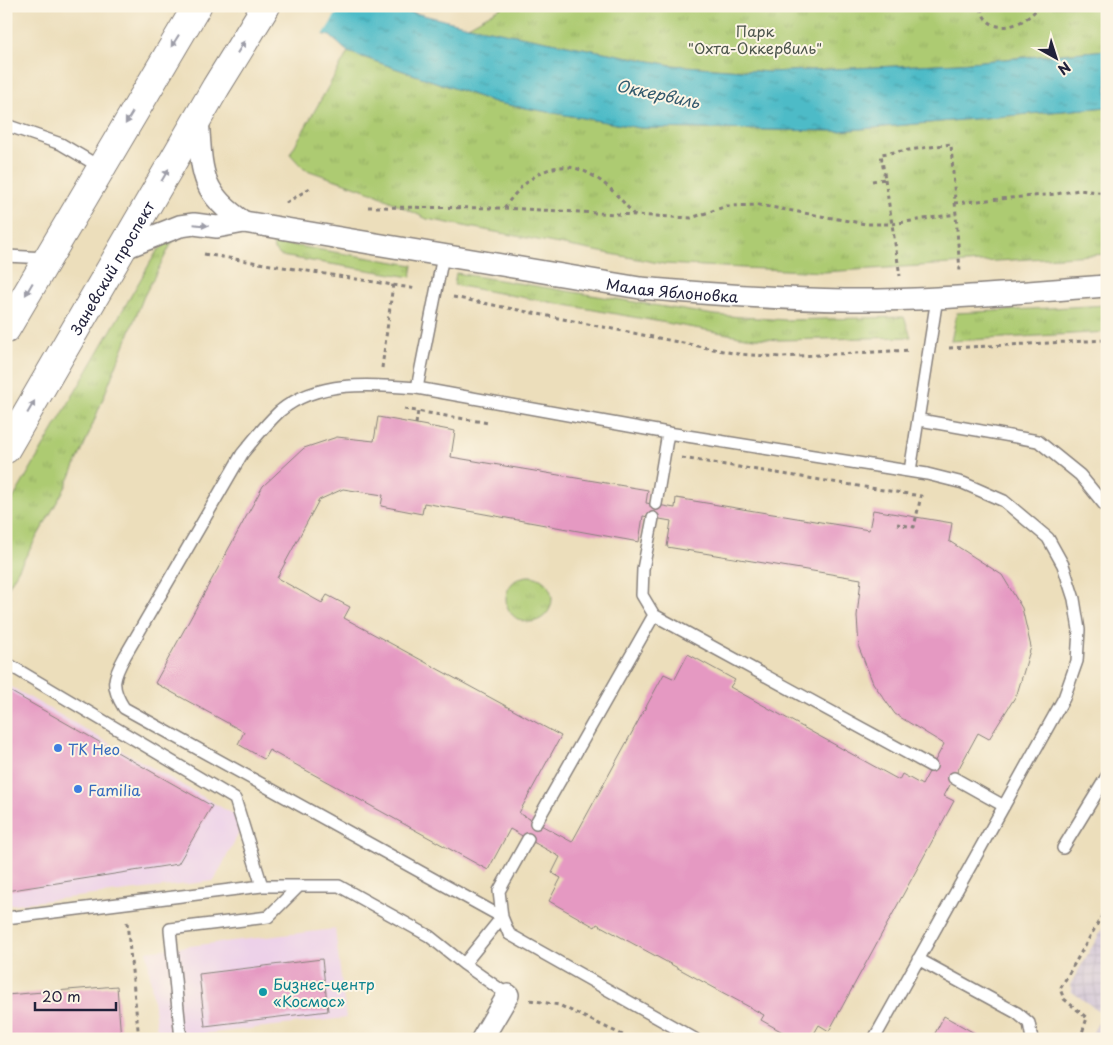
<svg xmlns="http://www.w3.org/2000/svg" width="1113" height="1045" font-family="'Playpen Sans',sans-serif">
<defs>
<pattern id="industrial-grid" width="8" height="8" patternUnits="userSpaceOnUse" patternTransform="scale(1.25)"><rect width="8" height="8" fill="#ccbfd4"/><path d="M0 4h8M4 0v8" fill="none" stroke="#afa4b7"/></pattern>
<pattern id="grass-tufts" width="24" height="20" patternUnits="userSpaceOnUse" patternTransform="scale(1.25)"><rect width="24" height="20" fill="#adcb72"/><path d="M3 7l-1-3M5 7V3M7 7l1-3M15 17l-1-3M17 17v-4M19 17l1-3" fill="none" stroke="#95ae64"/></pattern>
<pattern id="water-ripples" width="26" height="14" patternUnits="userSpaceOnUse" patternTransform="scale(1.25)"><rect width="26" height="14" fill="#4dbbc7"/><path d="M2 4q2-2 4 0t4 0M15 11q2-2 4 0t4 0" fill="none" stroke="#4098a3"/></pattern>
</defs>
<rect width="100%" height="100%" fill="#fcf5e5"/>
<filter id="ink" filterUnits="userSpaceOnUse"><feTurbulence type="fractalNoise" baseFrequency=".02" numOctaves="2"/><feDisplacementMap in="SourceGraphic" scale="10" xChannelSelector="R" yChannelSelector="G"/><feConvolveMatrix kernelMatrix="1 2 1 2 8 2 1 2 1" color-interpolation-filters="sRGB"/></filter>
<filter id="wash" filterUnits="userSpaceOnUse"><feTurbulence type="fractalNoise" baseFrequency=".0096" numOctaves="4" result="noise"/><feDisplacementMap in="SourceGraphic" scale="20" xChannelSelector="R" yChannelSelector="G"/><feGaussianBlur stdDeviation="1.12" result="paint"/><feColorMatrix in="noise" values="0 0 0 0 0 0 0 0 0 0 0 0 0 0 0 0 0 1.4 0 .05"/><feComposite in="paint" operator="in"/></filter>
<g filter="url(#wash)">
<rect width="100%" height="100%" fill="#ecdebb"/>
<path fill="#edd1e9" d="M6 684 245 821 214 881 6 905Z
M335 929 346 1018 158 1039 147 951Z"/>
<path fill="url(#industrial-grid)" d="M1107 921V1039H1089L1103 1014 1072 992 1070 985Z"/>
<path fill="url(#grass-tufts)" stroke="#687656" d="M504 6H1107V50L960 63 769 72 671 65 468 26Z
M348 52 497 103 640 128 839 131 1107 107V254L824 272 664 264 427 219 371 192 304 169 290 154Z
M175 237 144 296 84 446 65 488 6 591V511L157 251Z
M273 242 413 265 411 277 281 256 274 250Z
M456 273 714 315 785 320 904 317 911 337 779 340 745 337 454 285Z
M1107 305V332L951 341 957 313Z
M506 599a23 23 0 1 1 46 0a23 23 0 1 1-46 0Z"/>
<path fill="url(#water-ripples)" stroke="#386e81" d="M191 6H386L468 26 671 65 769 72 960 63 1107 50V107L839 131 640 128 497 103 348 52 330 36Z"/>
<path fill="#ecdebb" d="M189 6H341L322 37 191 9Z"/>
<g id="blocks">
<path fill="#e599c2" fill-rule="evenodd" d="M378 417 455 431 451 457 648 490 646 503 675 508 676 498 869 530 873 510 952 523 949 541 1002 575 1022 608 1031 647 1017 694 989 739 978 733 944 796 954 801 829 1031 819 1025 811 1039H795L761 1020 764 1015 597 924 595 927 549 901 561 878 552 873 560 857 510 829 488 870 269 750 264 759 238 744 244 732 155 683 263 486 304 448 337 437 374 441ZM343 489 383 495 381 506 422 514 424 503 639 542 643 516 671 521 667 547 861 579 857 616 859 648 873 683 895 714 944 744 922 785 902 774 899 780 730 687 735 680 688 654 675 679 664 674 572 842 519 813 561 736 344 618 350 607 327 595 322 603 277 578 319 500Z
M6 689 212 806 178 864 6 891Z
M322 959 328 1011 205 1026 199 974Z
M117 986 121 1039H6V995Z
M944 1016 985 1039H932Z"/>
</g>
</g>
<g filter="url(#ink)">
<use href="#blocks" fill-opacity="0" stroke="#87807b" stroke-width="1"/>
<g fill="none" stroke-linecap="round" stroke-linejoin="round">
<defs>
<path id="lane" d="M6 125 61 144 100 167
M6 256 47 258
M443 256 417 388 668 433 927 474 963 483 1004 501 1048 538 1063 565 1074 599 1079 630 1077 661 1064 698 874 1039
M417 388C371 384 317 380 280 411 266 424 254 439 242 454L125 656C113 678 110 686 124 708L502 917 464 964 508 995
M920 420 1038 441 1080 475 1107 508
M910 471 937 298
M656 504 668 433
M653 518 643 569 642 595 654 615 931 766
M6 663 235 799 262 886
M954 778 1004 806
M536 823 654 615
M528 839 499 891 502 917 509 934 695 1039
M1063 848 1107 776
M6 918 262 886H339L429 936 464 964
M918 959 1017 1013 1029 1023 1032 1039
M181 1039 170 929 268 917 299 886"/>
<g id="street">
<path d="M198 118C202 168 198 192 244 222"/>
<path id="s1" d="M122 249 180 226 194 224 217 227 244 222 640 288C708 294 776 299 845 300 932 301 1020 292 1107 286"/>
<path d="M482 1039 508 995"/>
</g>
<g id="primary">
<path d="M6 329 197 6"/>
<path id="s2" d="M6 449 216 87 266 6"/>
</g>
</defs>
<use href="#lane" stroke="#87807b" stroke-width="14"/>
<use href="#street" stroke="#87807b" stroke-width="24"/>
<use href="#primary" stroke="#87807b" stroke-width="30"/>
<path stroke="#87807b" stroke-width="3" stroke-dasharray="4 4" stroke-linecap="butt" d="M980 7 1001 6
M981 8C982 12 984 17 986 19 1001 36 1029 21 1039 6
M885 179 900 276
M872 181 885 179 881 154 951 144 960 272
M286 203 310 188
M954 203 1056 194 1079 190 1107 193
M368 207 504 208C549 145 591 160 634 215
M204 254 417 289
M453 297 738 354 781 357 911 350
M949 348 1107 340
M382 368 393 284
M404 409 489 423
M416 424 418 411
M682 458 921 496 914 527 897 524
M127 922 139 1039
M530 1000 559 1005 631 1039
M1080 1039 1087 1018 1064 999 1060 989 1107 907"/>
<use href="#lane" stroke="#fff" stroke-width="11"/>
<use href="#street" stroke="#fff" stroke-width="21"/>
<use href="#primary" stroke="#fff" stroke-width="28"/>
<path stroke="#87807b" stroke-width="3" stroke-dasharray="4 4" stroke-linecap="butt" d="M504 208 691 218 727 206 759 205 866 224H892L956 214"/>
</g>
<defs><path id="oneway-solid" d="M-6-.8H1V-3.2L6.5 0L1 3.2V.8H-6Z" transform="scale(1.25)"/></defs>
<g fill="#9c9ca7">
<use href="#oneway-solid" transform="translate(175 41) rotate(122)"/>
<use href="#oneway-solid" transform="translate(241 47) rotate(-58)"/>
<use href="#oneway-solid" transform="translate(129 118) rotate(121)"/>
<use href="#oneway-solid" transform="translate(165 175) rotate(-60)"/>
<use href="#oneway-solid" transform="translate(201 225) rotate(6)"/>
<use href="#oneway-solid" transform="translate(29 289) rotate(120)"/>
<use href="#oneway-solid" transform="translate(31 407) rotate(-60)"/>
</g>
</g>
<g fill="#3f7fe0" stroke="#fcf5e5" stroke-width="2">
<circle cx="58" cy="748" r="5"/>
<circle cx="78" cy="789" r="5"/>
</g>
<circle fill="#0f9aa8" stroke="#fcf5e5" stroke-width="2" cx="263" cy="992" r="5"/>
<g text-anchor="middle" dominant-baseline="central" stroke-width="4" stroke-linejoin="round" paint-order="stroke">
<g font-size="15" fill="#4c554c" stroke="#fcf5e5">
<text x="755" y="30">Парк<tspan x="755" dy="17">"Охта-Оккервиль"</tspan></text>
</g>
<g font-size="15" fill="#22223b" stroke="#fcf5e5">
<text stroke="none"><textPath href="#s2" startOffset="210">Заневский проспект</textPath></text>
<text stroke="none"><textPath href="#s1" startOffset="561">Малая Яблоновка</textPath></text>
</g>
<g font-size="15" fill="#366cbe" stroke="#fcf5e5" text-anchor="start">
<text x="68" y="748">ТК Нео</text>
<text x="88" y="789">Familia</text>
</g>
<g font-size="15" fill="#0d838f" stroke="#fcf5e5" text-anchor="start">
<text x="273" y="983">Бизнес-центр<tspan x="273" dy="17">«Космос»</tspan></text>
</g>
<g font-size="16" font-style="italic" fill="#31586c" stroke="#fcf5e5">
<text transform="translate(658 93) rotate(12)">Оккервиль</text>
</g>
</g>
<rect width="1113" height="1045" fill="none" stroke="#fcf5e5" stroke-width="25"/>
<g transform="translate(1056 58) rotate(141)" stroke="#fcf5e5" stroke-width="4" paint-order="stroke">
<path d="M0-4L9 19L0 12L-9 19Z" fill="#22223b"/>
<text y="-8" font-size="14" font-weight="bold" text-anchor="middle" fill="#22223b">N</text>
</g>
<path d="M35 1002v8h81v-8" fill="none" stroke="#22223b" stroke-width="2.5"/>
<text x="42" y="1002" font-size="15" fill="#22223b" stroke="#fcf5e5" stroke-width="4" paint-order="stroke">20 m</text>
</svg>
